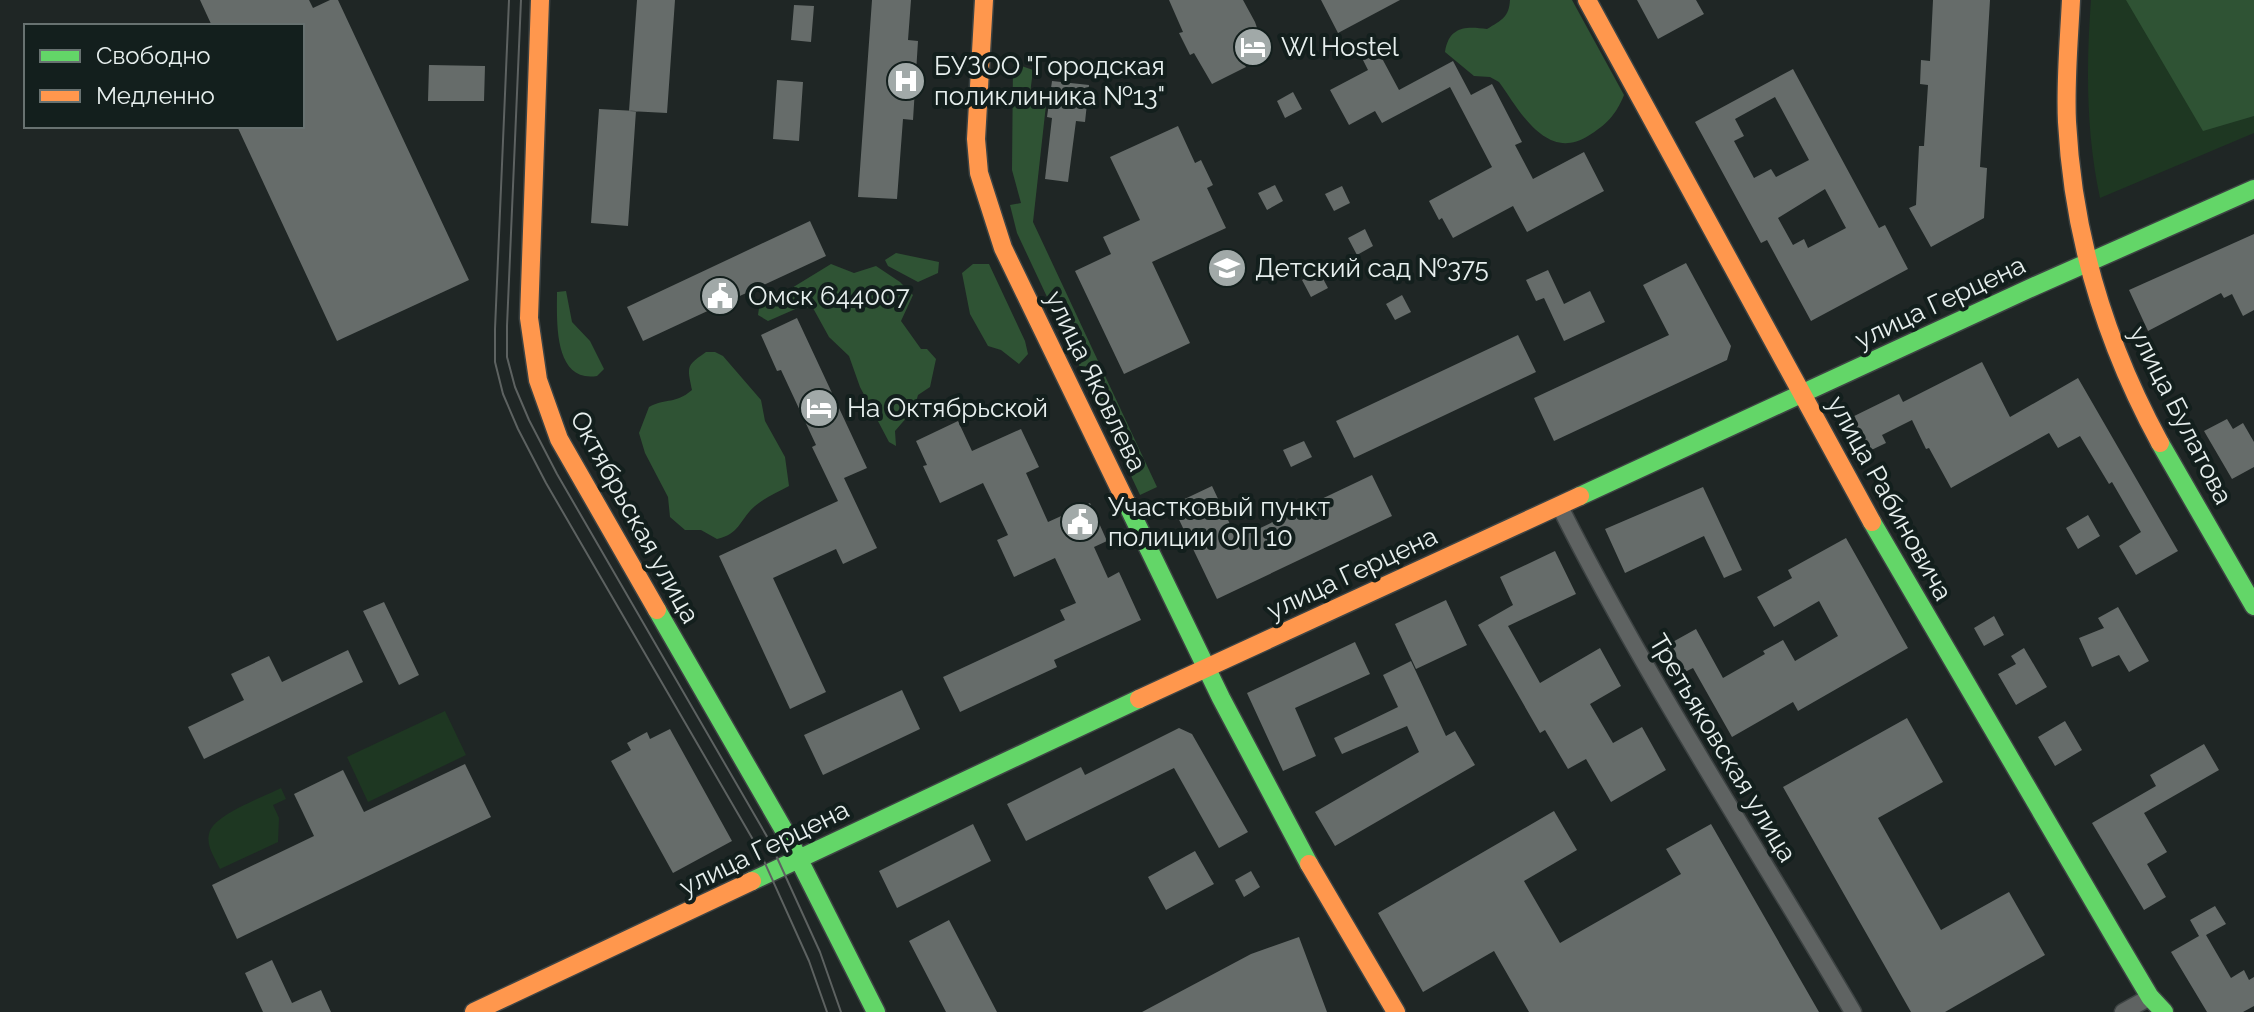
<svg xmlns="http://www.w3.org/2000/svg" width="2254" height="1012" font-family="Raleway,sans-serif">
<rect width="100%" height="100%" fill="#1f2625"/>
<path fill="#1e3722" d="M2091 0H2254V133L2100 198C2086 133 2086 66 2091 0Z
M445 711 466 755 368 802 347 757Z
M281 788 286 799 273 805 279 818 278 842 220 869C215 858 206 846 209 834 212 815 264 797 281 788Z"/>
<path fill="#2f5334" d="M1510 0H1572L1624 95C1616 115 1606 125 1588 136 1546 162 1520 111 1499 82L1490 77 1474 76 1445 52C1449 26 1466 26 1487 29 1502 20 1509 17 1510 0Z
M2126 0H2254V116L2203 131Z
M1013 63 1033 70 1030 94 1047 96 1033 222 1157 487 1140 495 1017 233 1010 205 1021 203 1012 170Z
M896 253 939 262 938 273 918 282 888 266 885 260Z
M831 264 854 273 876 266 900 282 913 295 901 321 921 349H927L936 359 930 387 918 395 914 409 895 431 896 446 889 442 860 387 849 356 829 337 813 308 800 307 768 321 758 315 759 308Z
M973 264H989L1025 341 1028 354 1019 364 1001 350 988 346 970 314 962 273Z
M566 291 572 322 590 341 604 369 597 376C553 383 557 320 557 292Z
M706 352H715L723 356 761 400 765 421 785 457 789 486C778 492 764 498 755 506 740 519 740 534 717 539L701 530H685L670 517 668 497 645 453 639 433 649 407C668 397 674 405 692 390 687 366 686 366 706 352Z"/>
<path fill="#666c6a" fill-rule="evenodd" d="M200 0H309L313 8 330 0H338L469 280 337 341 237 126H302V26H212Z
M637 0H675L667 113 629 111Z
M872 0H911L908 40 918 41 913 120 903 119 897 199 858 197Z
M1169 0H1243L1255 22 1265 51 1243 62 1246 67 1212 84 1194 53 1190 55 1179 33 1183 32Z
M1321 0H1400L1338 33Z
M1637 0H1696L1704 14 1658 39Z
M1933 0H1990L1980 167 1987 168 1984 218 1931 247 1909 208 1916 205 1919 146H1924L1928 85 1920 84 1921 60 1930 61Z
M794 5 814 6 811 42 791 40Z
M1377 49 1399 90 1453 61 1471 95 1492 84 1522 142 1515 145 1533 179 1584 152 1604 191 1527 232 1513 206 1453 238 1442 218 1439 220 1429 201 1492 167 1450 87 1382 123 1375 111 1349 125 1330 90 1368 70 1362 58Z
M429 65 485 66 484 101H428Z
M1793 69 1879 228 1885 225 1908 269 1811 321 1767 240 1761 243 1695 122ZM1775 97 1809 160 1776 177 1771 169 1754 178 1734 141 1744 136 1735 119ZM1825 189 1846 228 1808 248 1804 239 1793 245 1778 218Z
M777 80 803 82 799 141 773 139Z
M1052 81 1089 85 1085 122 1076 121 1068 182 1045 179 1052 118 1047 117Z
M1293 92 1302 109 1285 118 1277 101Z
M599 109 636 111 628 226 591 223Z
M1178 126 1195 163 1201 160 1213 185 1207 188 1226 228 1152 262 1190 343 1124 374 1075 271 1111 254 1103 237 1140 220 1110 157Z
M1275 185 1283 201 1267 210 1258 193Z
M1342 186 1350 203 1334 211 1325 194Z
M810 221 826 256 643 341 627 307Z
M1365 229 1373 246 1357 255 1348 238Z
M2254 234V310L2243 316 2232 294 2224 298 2221 293 2148 331 2129 290Z
M1686 263 1731 346 1727 360 1554 441 1534 398 1669 335 1643 285Z
M1548 270 1564 304 1590 291 1605 322 1564 341 1544 298 1536 301 1526 280Z
M1319 271 1328 288 1311 297 1302 280Z
M1402 295 1411 312 1395 320 1386 304Z
M797 318 867 468 844 478 877 548 843 564 836 549 773 578 826 692 790 709 719 556 838 501 812 447 816 445 781 370 777 371 761 335Z
M1518 335 1536 372 1354 458 1336 421Z
M1982 362 2010 417 2078 378 2178 551 2136 575 2119 546 2141 532 2112 482 2109 484 2080 436 2058 448 2049 433 1951 488 1929 448 1926 449 1912 420 1882 435 1886 443 1861 455 1844 421 1899 394 1903 402Z
M2227 419 2233 429 2243 423 2254 442V467L2232 479 2204 431Z
M958 421 972 451 1021 429 1039 467 1026 473 1048 522 1090 503 1107 541 1094 547 1108 578 1119 572 1141 620 1054 660 1057 667 960 712 943 677 1065 620 1060 610 1076 603 1055 558 1014 577 997 540 1008 535 983 483 940 503 923 466 927 465 916 441Z
M1304 441 1312 457 1291 467 1283 450Z
M1372 475 1392 516 1217 599 1172 505 1212 486 1237 539Z
M1703 487 1742 570 1724 578 1704 536 1625 573 1605 529Z
M2088 515 2100 536 2078 549 2066 528Z
M1846 538 1908 648 1798 711 1793 702 1732 737 1693 668 1685 672 1669 644 1696 629 1723 678 1765 654 1763 651 1783 640 1795 661 1838 636 1819 601 1774 627 1757 597 1792 578 1788 570Z
M1555 551 1576 594 1508 626 1540 683 1600 648 1621 686 1590 704 1613 743 1642 727 1666 770 1611 802 1586 759 1568 769 1545 730 1540 733 1478 625 1513 605 1500 577Z
M1446 600 1467 645 1416 669 1395 624Z
M384 602 419 675 399 685 363 611Z
M2118 607 2149 661 2129 672 2119 655 2092 667 2079 638 2104 628 2098 618Z
M1994 616 2004 635 1984 646 1974 628Z
M1355 642 1370 674 1295 708 1316 756 1283 771 1247 693Z
M2024 648 2047 687 2016 705 1998 674 2016 664 2011 656Z
M348 650 363 682 204 759 188 727 244 700 231 674 269 656 282 682Z
M1411 661 1446 736 1455 731 1475 765 1335 846 1315 812 1419 752 1407 726 1342 754 1334 738 1398 707 1383 675Z
M902 690 920 729 823 775 804 735Z
M1907 718 1943 782 1878 818 1941 930 2009 892 2045 955 1945 1012H1911L1783 787Z
M2065 721 2082 750 2055 766 2038 737Z
M1179 728 1192 734 1248 832 1219 848 1174 768 1026 841 1007 804 1081 767 1085 775Z
M670 729 732 841 673 873 611 761 631 750 627 743 647 732 650 739Z
M2204 744 2219 770 2144 813 2167 852 2147 864 2166 897 2144 910 2092 823 2156 786 2150 775Z
M465 764 491 817 237 939 212 885 314 836 294 794 343 770 364 812Z
M1554 811 1577 850 1524 881 1560 943 1681 874 1666 849 1711 824 1819 1012H1529L1494 951 1423 992 1378 913Z
M973 824 991 861 897 908 879 871Z
M1195 851 1214 884 1166 910 1148 877Z
M1251 871 1260 887 1244 897 1235 880Z
M2215 906 2226 924 2206 935 2231 978 2244 970 2249 980 2254 977V1006L2243 1012H2207L2171 952 2199 936 2190 920Z
M949 920 997 1012H946L909 941Z
M1299 937 1327 1012H1142L1251 954Z
M272 960 292 1003 321 990 331 1012H263L245 973Z"/>
<g fill="none" stroke-linecap="round" stroke-linejoin="round">
<defs>
<path id="street" d="M1559 505C1647 680 1754 843 1853 1012
M2123 1012 2150 997"/>
<path id="fast" d="M2160 443 2254 606
M1580 496 2035 286 2254 189
M1126 502 1221 698 1309 864
M1872 522 2118 943 2150 997 2164 1012
M657 610 785 832 876 1012
M752 881 1139 699"/>
<path id="slow" d="M540 0 529 318 538 380 559 439 657 610
M984 0 976 139 979 173 1003 248 1126 502
M1587 0 1872 522
M2071 0C2069 41 2065 82 2067 122 2073 236 2106 344 2160 443
M1139 699 1580 496
M1309 864 1396 1012
M474 1012 752 881"/>
</defs>
<use href="#street" stroke="#3d4343" stroke-width="19"/>
<use href="#fast" stroke="#3d4343" stroke-width="21"/>
<use href="#slow" stroke="#3d4343" stroke-width="21"/>
<use href="#street" stroke="#5f6362" stroke-width="16"/>
<use href="#fast" stroke="#63d668" stroke-width="18"/>
<use href="#slow" stroke="#ff974d" stroke-width="18"/>
<path stroke="#5d6261" stroke-width="2" d="M509 0 495 329V362L503 394 518 429 546 483 759 850 809 961 827 1012
M521 0 507 326V357L515 387 529 420 557 474 769 840 820 952 841 1012"/>
</g>
<defs>
<symbol id="hotel-disc" viewBox="-11 -11 22 22"><circle r="9.5" fill="#a1a9a8" stroke="#131f1d"/><path d="M-6-4.5h1.5V1H6V5H4.5V3h-9V5H-6ZM-4 0a1.8 1.8 0 1 1 3.6 0ZM.5 0V-2.5h3Q6-2.5 6 0Z" fill="#fff"/></symbol>
<symbol id="hospital-disc" viewBox="-11 -11 22 22"><circle r="9.5" fill="#a1a9a8" stroke="#131f1d"/><path d="M-5-5h3v3.5h4V-5h3V5h-3V1.5h-4V5h-3Z" fill="#fff"/></symbol>
<symbol id="school-disc" viewBox="-11 -11 22 22"><circle r="9.5" fill="#a1a9a8" stroke="#131f1d"/><path d="M0-5L7-2L0 1L-7-2ZM-4 1L0 2.5L4 1V4Q0 6-4 4Z" fill="#fff"/></symbol>
<symbol id="civic-disc" viewBox="-11 -11 22 22"><circle r="9.5" fill="#a1a9a8" stroke="#131f1d"/><path d="M-.6-6.5H3V-4.5H.6V-3L4-1V1h2V6H-6V1h2V-1L-.6-3ZM-1.2 2.5V6h2.4V2.5Z" fill="#fff"/></symbol>
</defs>
<g fill-rule="evenodd">
<use href="#hotel-disc" x="1231" y="25" width="44" height="44"/>
<use href="#hospital-disc" x="884" y="59" width="44" height="44"/>
<use href="#school-disc" x="1205" y="246" width="44" height="44"/>
<use href="#civic-disc" x="698" y="274" width="44" height="44"/>
<use href="#hotel-disc" x="797" y="386" width="44" height="44"/>
<use href="#civic-disc" x="1058" y="500" width="44" height="44"/>
</g>
<g text-anchor="middle" dominant-baseline="central" stroke-width="8" stroke-linejoin="round" paint-order="stroke">
<g font-size="26" fill="#e7efee" stroke="#131f1d" text-anchor="start">
<text x="1281" y="47">Wl Hostel</text>
<text x="934" y="66">БУЗОО "Городская<tspan x="934" dy="30">поликлиника №13"</tspan></text>
<text x="1255" y="268">Детский сад №375</text>
<text x="748" y="296">Омск 644007</text>
<text x="847" y="408">На Октябрьской</text>
<text x="1108" y="507">Участковый пункт<tspan x="1108" dy="30">полиции ОП 10</tspan></text>
</g>
<g font-size="26" fill="#e7efee" stroke="#131f1d">
<text transform="translate(1940 302) rotate(-25)">улица Герцена</text>
<text transform="translate(1096 381) rotate(64)">улица Яковлева</text>
<text transform="translate(2181 415) rotate(63)">улица Булатова</text>
<text transform="translate(1890 498) rotate(61)">улица Рабиновича</text>
<text transform="translate(635 517) rotate(61)">Октябрьская улица</text>
<text transform="translate(1352 573) rotate(-25)">улица Герцена</text>
<text transform="translate(1723 748) rotate(59)">Третьяковская улица</text>
<text transform="translate(764 848) rotate(-26)">улица Герцена</text>
</g>
</g>
<rect x="24" y="24" width="280" height="104" fill="#131f1d" stroke="#687271" stroke-width="2"/>
<rect x="40" y="50" width="40" height="12" fill="#63d668" stroke="#687271" stroke-width="2"/>
<text x="96" y="64" font-size="24" fill="#e7efee">Свободно</text>
<rect x="40" y="90" width="40" height="12" fill="#ff974d" stroke="#687271" stroke-width="2"/>
<text x="96" y="104" font-size="24" fill="#e7efee">Медленно</text>
</svg>
